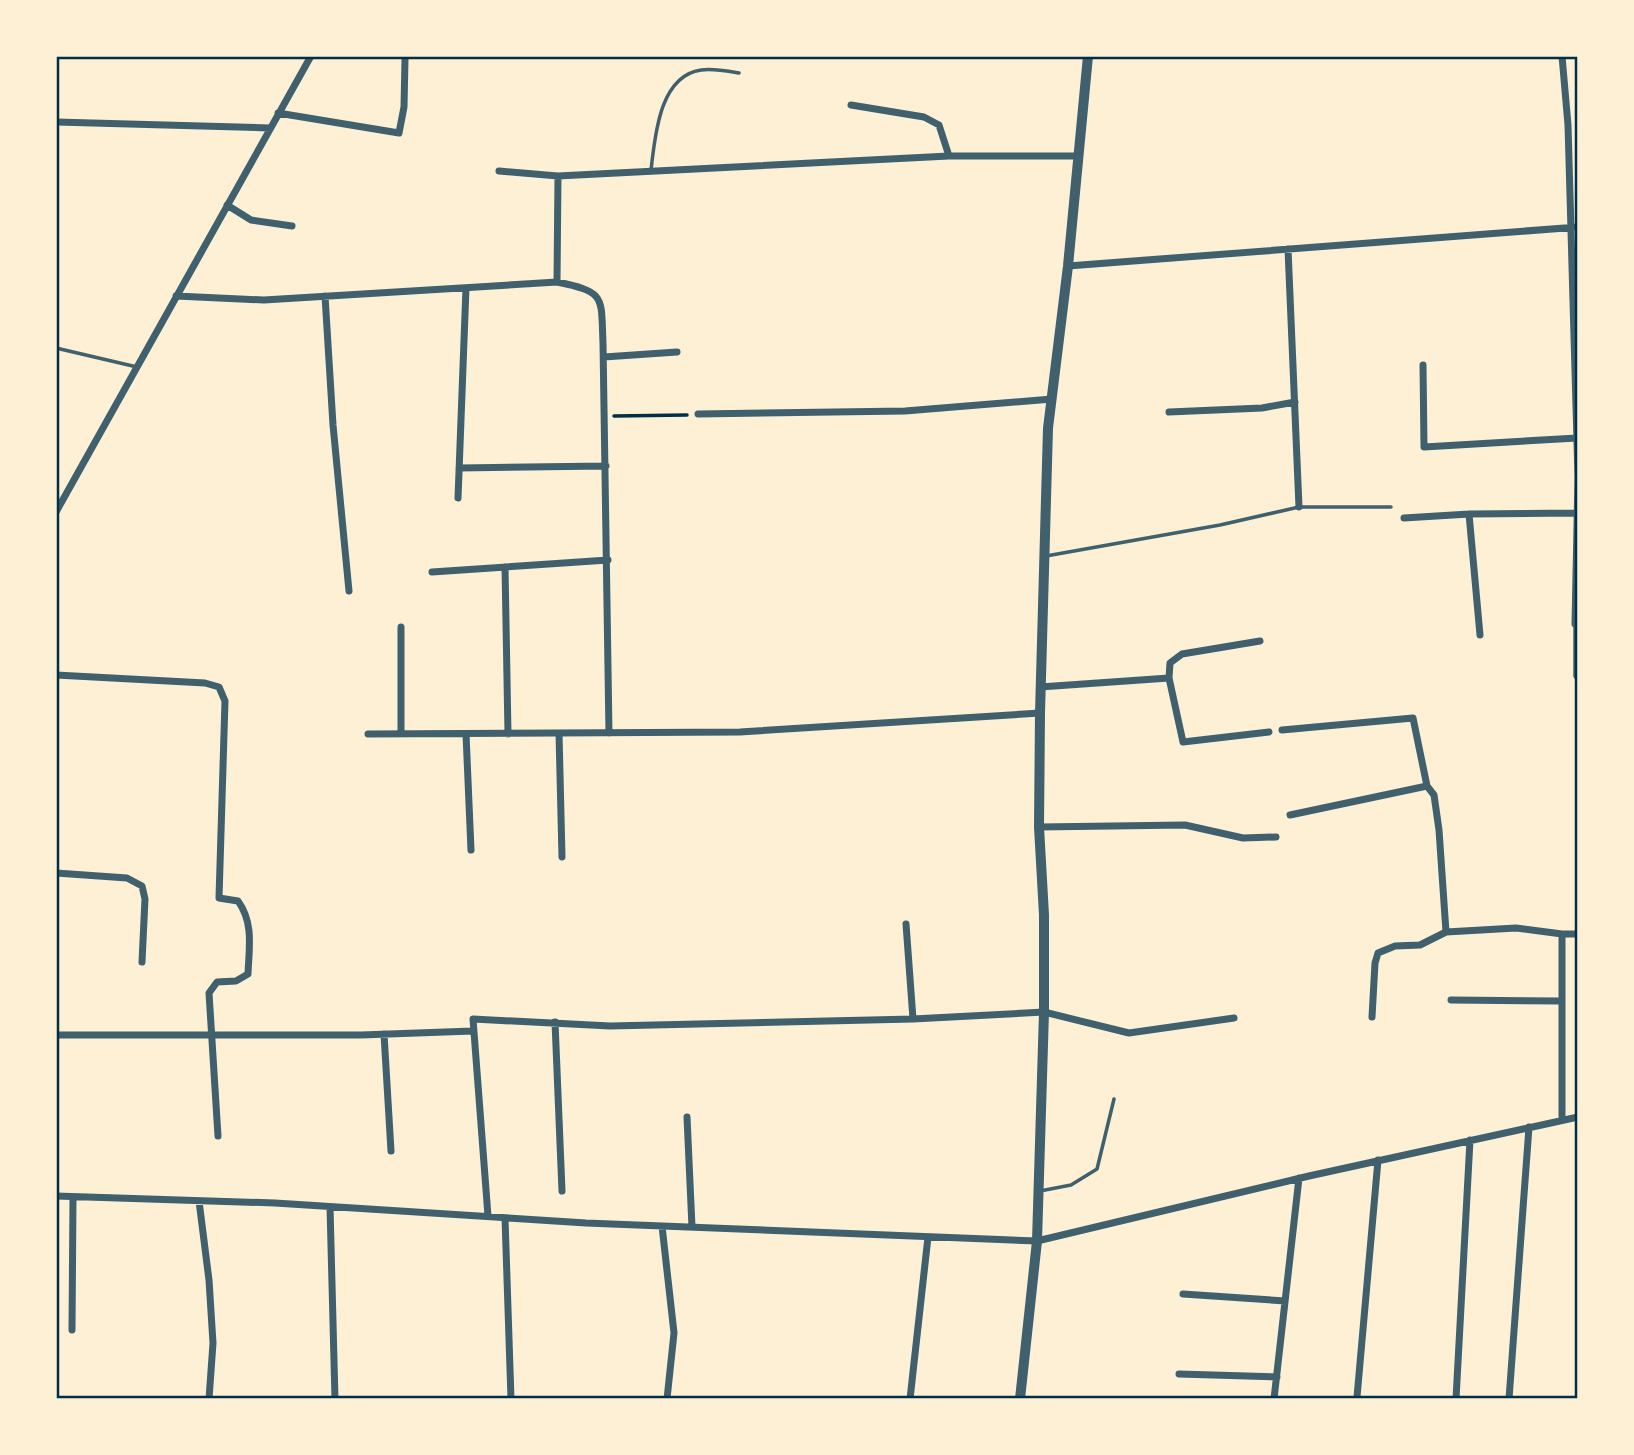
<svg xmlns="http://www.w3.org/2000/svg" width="1634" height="1455" font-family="'Fira Sans Condensed',sans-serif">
<rect width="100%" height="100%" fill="#fdf0d5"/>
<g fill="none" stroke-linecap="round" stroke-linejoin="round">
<path stroke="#003049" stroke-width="3.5" d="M614 416 687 415"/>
<path stroke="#3f606c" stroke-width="3.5" d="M651 170C655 137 659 76 701 70 713 68 727 71 739 73
M56 348 137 367
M1046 556 1220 525 1299 507H1391
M1575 624V676L1578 681
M1040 1191 1071 1185 1097 1169 1114 1099"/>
<path stroke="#3f606c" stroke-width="7" d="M1562 56 1568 125 1578 477 1575 624
M851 105 924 117 939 125 949 156
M278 113 399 133 404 107 405 59
M56 122 270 128
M499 171 558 176 949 156H1078
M227 205 251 220 292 226
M1288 249 1299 507
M1068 266 1578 227
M557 282 558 176
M176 296 264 300 557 282C606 292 601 296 603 343L609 733
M325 296 333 425 349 591
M604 357 677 352
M1423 365 1424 447 1577 438
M1169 412 1262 408 1295 402
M698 414 905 411 1052 399
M459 468 606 466
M458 498 466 288
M56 512 311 56
M1404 518 1469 514
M505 567 508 734
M432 572 608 560
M401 627V734
M1480 635 1469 514 1577 513
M1260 641 1182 654 1170 663 1169 678 1183 742 1269 732
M56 675 205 683 219 687 225 701 219 898 238 901C254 923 249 948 248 974L236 981 217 982 209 993 218 1136
M1040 687 1169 678
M1282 730 1413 718 1427 786 1434 795 1439 830 1446 932 1516 928 1562 934V1120
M559 733 562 857
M368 734 740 732 1040 713
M466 734 471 850
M1290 815 1427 786
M1039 827 1185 825 1243 838 1276 837
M56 873 127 878 142 886 145 899 142 962
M906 924 913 1019
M1562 934H1578
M1451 1000 1562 1001
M1372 1017 1375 963 1378 953 1395 946 1420 945 1446 932
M555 1022 562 1191
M384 1034 391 1151
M56 1035H361L473 1031
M687 1117 692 1227
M56 1196 275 1203 586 1223 1037 1241 1309 1176 1578 1117
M199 1201 209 1280 213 1343 209 1399
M330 1207 335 1399
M488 1216 473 1019 610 1026 913 1019 1044 1012 1129 1033 1234 1018
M505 1218 511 1399
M662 1226 674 1333 667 1399
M1183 1294 1285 1301
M72 1330 73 1197
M1179 1374 1277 1377
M1357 1397 1378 1160
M910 1399 928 1237
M1274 1399 1299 1178
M1456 1399 1470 1140
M1509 1399 1529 1127"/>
<path stroke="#3f606c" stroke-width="10" d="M1020 1399 1037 1241 1044 1012V915L1039 827 1040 713 1048 428 1068 266 1088 56"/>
</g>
<rect width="1634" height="1455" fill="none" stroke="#fdf0d5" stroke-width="116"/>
<rect x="58" y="58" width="1518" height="1339" fill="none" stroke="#003049" stroke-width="2.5"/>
</svg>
